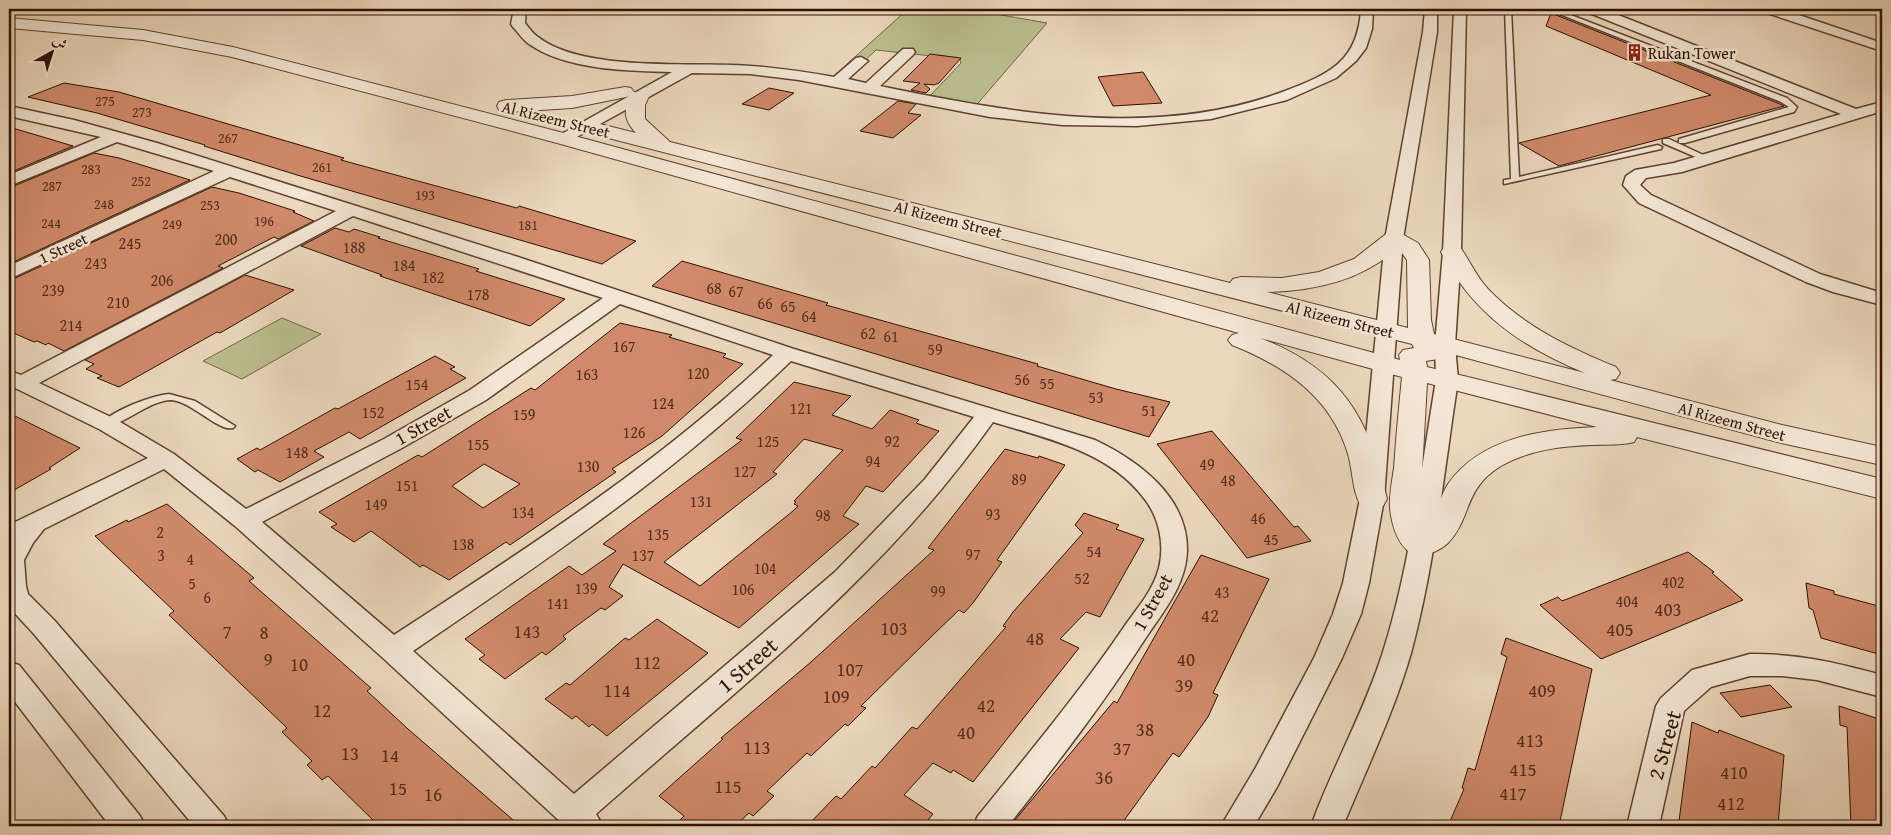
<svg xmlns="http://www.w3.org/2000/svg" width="1891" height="835" font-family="'Gentium Book Plus',Amiri,serif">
<rect width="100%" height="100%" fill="#ecd8bd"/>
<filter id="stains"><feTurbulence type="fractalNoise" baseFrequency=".004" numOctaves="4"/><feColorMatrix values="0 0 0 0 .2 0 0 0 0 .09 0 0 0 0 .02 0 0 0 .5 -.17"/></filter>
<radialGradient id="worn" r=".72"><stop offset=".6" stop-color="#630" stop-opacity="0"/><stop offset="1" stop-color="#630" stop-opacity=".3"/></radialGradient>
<path fill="#bbbe8f" stroke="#746748" d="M908 9H967L1047 23 973 109 927 99 961 63 960 59 876 50 859 66 847 64Z
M282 318 321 334 242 379 203 361Z"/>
<path fill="#d08a6b" stroke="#2e1000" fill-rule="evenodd" d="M1551 13 1780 104 1784 106 1559 166 1519 143 1711 95 1546 26Z
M930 54 961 58 939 83 934 85 924 84 930 89 926 93 911 90 920 83 903 81Z
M1143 72 1162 103 1113 106 1098 77Z
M64 83 119 92 344 158 341 160 517 208 519 206 636 241 602 264 297 175 204 146 205 145 97 113 28 97Z
M769 88 794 93 769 110 742 104Z
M898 101 916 104 908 113 921 115 893 138 860 131Z
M9 127 43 137 73 146 9 173Z
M94 153 119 158 190 180 9 264V188Z
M212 187 239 193 295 211 293 212 314 221 278 239 274 237 218 266 223 268 64 351 48 343 46 345 37 341 34 342 9 331V281Z
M335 228 349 232 354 229 380 237 378 238 479 269 476 271 565 299 530 326 380 276 382 275 301 246Z
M682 261 828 303 826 305 1038 364 1037 366 1116 389 1170 402 1149 437 652 286Z
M245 275 294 290 220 333 217 332 119 387 97 378 102 376 86 369 94 364 85 360Z
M620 323 672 335 669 337 726 354 723 357 743 364 662 436 612 469 616 472 510 545 506 542 449 580 423 565 420 567 371 531 354 542 331 527 337 524 319 512 418 455 422 457 531 388 535 390ZM484 464 520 484 483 508 452 486Z
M435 356 455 367 450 369 466 378 360 439 349 432 314 451 324 457 280 482 258 470 255 472 237 459 257 448 260 450 335 408 338 409Z
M794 382 851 396 832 415 872 429 890 410 919 420 916 423 939 431 883 492 866 486 843 516 859 524 739 628 623 564 609 587 623 596 605 610 601 608 563 636 566 639 546 655 542 652 505 679 479 659 485 655 465 639 569 566 582 575 616 551 603 544 742 440 736 438ZM804 439 843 450 794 501 796 502 794 504 798 506 793 511 700 586 664 562 777 474 773 472Z
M9 413 80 448 49 468 51 469 9 493Z
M1212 431 1294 527 1298 526 1311 541 1247 558 1157 444Z
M1005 449 1038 458 1039 456 1065 465 997 560 1002 562 973 603 964 613 959 610 933 635 861 706 866 708 848 726 845 724 811 756 807 753 767 791 774 796 753 816 749 813 735 826H674L684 816 659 796 723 739 721 738 811 662 934 550 928 548Z
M167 504 254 578 249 581 371 688 367 691 408 729 520 826H379L328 776 322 780 307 765 312 761 282 732 287 728 169 615 174 611 95 536 127 520 128 522Z
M1084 513 1119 525 1116 529 1144 539 1100 617 1086 612 1060 639 1079 648 973 782 953 770 951 773 933 763 904 795 933 814 923 826H807L836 796 841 799 872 766 875 768 912 727 917 729 1006 627 1003 626 1013 612 1083 533 1075 525Z
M1688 552 1714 572 1712 573 1743 600 1601 659 1540 605 1558 597 1562 601Z
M1201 555 1269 579 1213 693 1218 695 1208 717 1179 757 1173 753 1120 826H1010L1114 701 1117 703Z
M1806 583 1834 591V594L1882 607V655L1821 638 1813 610 1809 608Z
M657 619 708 653 607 736 592 724 589 727 576 716 572 719 545 699 566 683 570 685 625 638 629 640Z
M1506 638 1592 669 1559 826H1448L1464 789 1462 788 1468 768 1475 770 1507 657 1501 654Z
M1770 685 1792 707 1741 717 1720 693Z
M1839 706 1882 720V826H1851L1847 727 1840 725Z
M1692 722 1718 733 1719 730 1784 755 1778 826H1692L1679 821Z"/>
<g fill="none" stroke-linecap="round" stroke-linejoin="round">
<defs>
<path id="service" d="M1505 9H1511L1519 177 1658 145 1662 147 1661 149 1504 184V180L1511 179Z
M1547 9H1555L1787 98 1797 107 1794 112 1685 143H1679V139L1789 107 1781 102Z
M1663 139H1669L1712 159 1705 161 1663 143Z
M169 394 195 401 235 426 233 428C219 432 191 401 171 400 149 400 117 430 103 426L101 424C113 410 151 396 169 394Z"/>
<path id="minor" d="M514 9H526L525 23C529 28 533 34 538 37 580 70 680 63 732 65 766 66 800 71 834 77L856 58 861 57 868 61 848 79 866 83 903 49H913L915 52 913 55 880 86C1011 113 1155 140 1285 91 1330 74 1358 61 1361 9H1373L1372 29 1366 48 1356 61 1336 78 1287 100 1211 119 1137 126 1062 125 990 117 799 80 750 74 692 73 564 144 556 139 558 136 672 72C628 71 566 70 529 44 523 40 518 32 513 27L511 24Z
M1425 9H1437V32L1403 239 1384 499 1369 583 1361 614 1342 658 1277 787 1254 826H1221L1255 769 1314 658 1333 614 1343 583 1360 499 1385 239 1423 32Z
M1454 9H1466L1461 252 1455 345 1458 380C1444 471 1435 564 1411 653 1394 712 1366 770 1343 826H1311C1332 768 1363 714 1382 655 1410 569 1421 469 1436 380L1435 345 1443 252Z
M1586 9H1603L1856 109 1882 102V111L1682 172 1646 178 1640 185 1651 195 1820 274 1882 293V305L1833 292 1806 282 1639 203 1623 185 1626 176 1635 170 1674 163 1841 114 1587 12Z
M1763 9H1781L1882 43V51L1764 12Z
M9 106 74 120 157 143 518 257 794 349 1095 440C1139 461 1188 497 1187 551 1186 585 1163 612 1145 639 1103 704 1056 765 1008 826H973L978 816C1028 754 1079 693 1124 627 1137 608 1153 591 1159 568 1165 544 1159 516 1143 497 1108 451 1045 438 993 422 885 576 735 691 596 814L603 826H565L383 658 235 526 164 469 44 529 33 543 24 560 26 586 28 594 54 620 224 816 229 826H194L34 634 9 607V525L148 458 99 429 9 385V371L21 375 336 211 230 177 9 279V266L214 171 117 142 9 186V175L101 137 9 116ZM353 216 603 298 470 390 384 439 246 509 174 454 115 419 39 383ZM620 304 773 355C658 464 526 549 394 635L262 522 400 449 486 400ZM791 361 974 417 925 479 835 572 574 794 413 651C545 561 675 473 791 361Z
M1750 654C1800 654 1834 662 1882 675V697L1817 680 1782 676H1750L1711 687 1684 711 1659 826H1627L1656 706 1661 698 1692 670Z
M9 662 19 665 140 816 145 826H110L9 694Z"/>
<path id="tertiary" d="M9 18 143 30 233 47 571 135 1400 360 1399 355 1403 350 1414 348 1412 344 585 132 582 128 585 124 592 122 636 133C624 120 623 111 631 96L572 108 506 112 499 110 497 106 499 102 506 100 572 96 625 87 631 88 634 92H646L649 96 645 105V119L670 142 1230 283 1233 279 1241 277 1282 278 1319 272 1354 259 1386 234 1394 232 1402 234 1418 243 1429 260 1431 320 1434 334 1585 373C1522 347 1473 314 1441 252L1444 247 1452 245 1460 247C1470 261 1476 276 1488 289 1523 326 1570 348 1616 367L1620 373 1616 379 1610 380 1782 425 1882 447V465L1781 443 1441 351 1442 354 1438 359 1426 361 1427 367 1882 479V499L1637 437 1634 442C1620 446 1606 444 1592 445 1561 446 1529 450 1501 466 1463 489 1472 518 1448 543 1442 549 1426 557 1417 555 1399 551 1392 526 1390 509 1389 496 1392 481 1394 468 1396 437 1399 407 1402 377L1260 338C1341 369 1370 418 1387 499L1383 506 1372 509 1361 506C1352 491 1353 471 1348 454 1331 397 1285 366 1232 345L1228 340 1232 335 1239 333 557 143 232 57 143 40 9 28ZM1396 249 1402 253 1407 260 1408 328 1267 292C1313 291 1361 281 1396 249ZM1427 383 1597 427C1544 429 1481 437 1448 484 1439 498 1436 516 1426 529L1420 508Z"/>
</defs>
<use href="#service" stroke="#5e422f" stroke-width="3"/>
<use href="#minor" stroke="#5e422f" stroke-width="3"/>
<use href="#tertiary" stroke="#5e422f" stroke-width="2"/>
<use href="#service" fill="#f3e6d4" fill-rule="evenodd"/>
<use href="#minor" fill="#f3e6d4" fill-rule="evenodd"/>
<use href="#tertiary" fill="#f3e6d4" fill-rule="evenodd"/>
</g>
<defs>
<symbol id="building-bare" viewBox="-9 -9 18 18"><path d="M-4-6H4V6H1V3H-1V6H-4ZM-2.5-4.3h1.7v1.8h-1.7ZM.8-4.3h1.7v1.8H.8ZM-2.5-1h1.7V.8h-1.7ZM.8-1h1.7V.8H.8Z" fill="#8f2418" stroke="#f3e6d4" stroke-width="2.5" paint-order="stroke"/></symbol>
</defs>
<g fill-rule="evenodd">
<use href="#building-bare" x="1622" y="40" width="25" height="25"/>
</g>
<g text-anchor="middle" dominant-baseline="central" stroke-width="5" stroke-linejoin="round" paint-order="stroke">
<g font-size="14" fill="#562e1b">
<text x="105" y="101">275</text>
<text x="142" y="112">273</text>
<text x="228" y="138">267</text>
<text x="322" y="167">261</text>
<text x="91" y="169">283</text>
<text x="141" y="181">252</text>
<text x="52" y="186">287</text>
<text x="425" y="195">193</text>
<text x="104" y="204">248</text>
<text x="210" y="205">253</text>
<text x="264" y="221">196</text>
<text x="51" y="223">244</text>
<text x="172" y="224">249</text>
<text x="528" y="225">181</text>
</g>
<g font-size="16" fill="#2e1000" stroke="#f3e6d4" text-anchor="start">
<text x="1648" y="53">Rukan Tower</text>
</g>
<g font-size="16" fill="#2e1000" stroke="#f3e6d4">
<text transform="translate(556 119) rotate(14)">Al Rizeem Street</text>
<text transform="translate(948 219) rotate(14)">Al Rizeem Street</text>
<text transform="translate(63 248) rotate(-25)">1 Street</text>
<text transform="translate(1340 319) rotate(14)">Al Rizeem Street</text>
<text transform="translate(1732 421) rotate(15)">Al Rizeem Street</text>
</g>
<g font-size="16" fill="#562e1b">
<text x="226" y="239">200</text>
<text x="130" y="243">245</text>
<text x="354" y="247">188</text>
<text x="96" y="263">243</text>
<text x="404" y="265">184</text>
<text x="433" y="277">182</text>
<text x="162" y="280">206</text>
<text x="714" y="288">68</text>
<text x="53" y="290">239</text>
<text x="736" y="291">67</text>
<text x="478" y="294">178</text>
<text x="118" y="302">210</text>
<text x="765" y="303">66</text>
<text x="788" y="306">65</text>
<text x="809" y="316">64</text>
<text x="71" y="325">214</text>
<text x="868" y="333">62</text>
<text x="891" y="336">61</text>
<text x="624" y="346">167</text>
<text x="935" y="349">59</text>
<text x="698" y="373">120</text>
<text x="587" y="374">163</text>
<text x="1022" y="379">56</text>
<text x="1047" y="383">55</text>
<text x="417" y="384">154</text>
<text x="1096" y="397">53</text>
<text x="663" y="403">124</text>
<text x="801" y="408">121</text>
<text x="1149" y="410">51</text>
<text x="373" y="412">152</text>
<text x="524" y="414">159</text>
<text x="634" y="432">126</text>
<text x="768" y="441">125</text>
<text x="892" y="441">92</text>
<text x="478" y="444">155</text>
<text x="297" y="452">148</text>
<text x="873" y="461">94</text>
<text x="1207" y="464">49</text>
<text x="588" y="466">130</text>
<text x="745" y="471">127</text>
<text x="1019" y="479">89</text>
<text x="1228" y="480">48</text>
<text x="407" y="485">151</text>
<text x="701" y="501">131</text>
<text x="376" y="504">149</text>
<text x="523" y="512">134</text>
<text x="993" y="514">93</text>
<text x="823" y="515">98</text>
<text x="1258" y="518">46</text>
<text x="160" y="532">2</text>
<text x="658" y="534">135</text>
<text x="1271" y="539">45</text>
<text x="463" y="544">138</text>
<text x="1094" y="551">54</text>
<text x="973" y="554">97</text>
<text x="161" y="555">3</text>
<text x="643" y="555">137</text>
<text x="190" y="559">4</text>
<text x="765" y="568">104</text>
<text x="1082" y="578">52</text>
<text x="1673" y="582">402</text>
<text x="192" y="583">5</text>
<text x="586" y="588">139</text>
<text x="743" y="589">106</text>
<text x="938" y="591">99</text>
<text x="1222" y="592">43</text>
<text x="207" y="597">6</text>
<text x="1627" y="601">404</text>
<text x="558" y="603">141</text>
</g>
<g font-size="19" fill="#2e1000" stroke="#f3e6d4">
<text transform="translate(423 425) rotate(-29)">1 Street</text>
<text transform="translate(1152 602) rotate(-61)">1 Street</text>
</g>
<g font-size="19" fill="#562e1b">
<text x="1668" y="609">403</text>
<text x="1210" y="615">42</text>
<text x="894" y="628">103</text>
<text x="1620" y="629">405</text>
<text x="227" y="631">7</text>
<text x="527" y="631">143</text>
<text x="264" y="632">8</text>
<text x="1035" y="638">48</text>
<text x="268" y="659">9</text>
<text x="1186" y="659">40</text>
<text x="647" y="662">112</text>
<text x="299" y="664">10</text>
<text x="850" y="669">107</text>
<text x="1184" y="685">39</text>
<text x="617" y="690">114</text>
<text x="1542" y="690">409</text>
<text x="836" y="696">109</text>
<text x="986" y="705">42</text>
<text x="322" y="710">12</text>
<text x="1145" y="729">38</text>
<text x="966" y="732">40</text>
<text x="1530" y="740">413</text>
<text x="757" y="747">113</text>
<text x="1122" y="748">37</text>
<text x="350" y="753">13</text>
<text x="390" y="755">14</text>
<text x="1523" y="769">415</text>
<text x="1734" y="772">410</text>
<text x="1104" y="777">36</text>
<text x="728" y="786">115</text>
<text x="398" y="788">15</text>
<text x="1513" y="793">417</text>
<text x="433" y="794">16</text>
<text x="1731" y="803">412</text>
</g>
<g font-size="22" fill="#2e1000" stroke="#f3e6d4">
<text transform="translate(747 665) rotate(-41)">1 Street</text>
<text transform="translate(1664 745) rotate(-74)">2 Street</text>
</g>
</g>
<rect width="1891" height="835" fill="none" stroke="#ecd8bd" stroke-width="30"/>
<rect x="10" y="10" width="1871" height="815" fill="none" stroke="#2e1000" stroke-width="2.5"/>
<rect x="15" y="15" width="1861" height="805" fill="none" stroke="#2e1000"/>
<g transform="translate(52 52) rotate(39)" stroke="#f3e6d4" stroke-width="4" paint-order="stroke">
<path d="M0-4L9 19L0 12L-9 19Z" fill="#2e1000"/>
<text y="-8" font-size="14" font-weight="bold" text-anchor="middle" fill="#2e1000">ش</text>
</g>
<rect width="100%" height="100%" filter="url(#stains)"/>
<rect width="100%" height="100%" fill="url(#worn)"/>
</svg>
